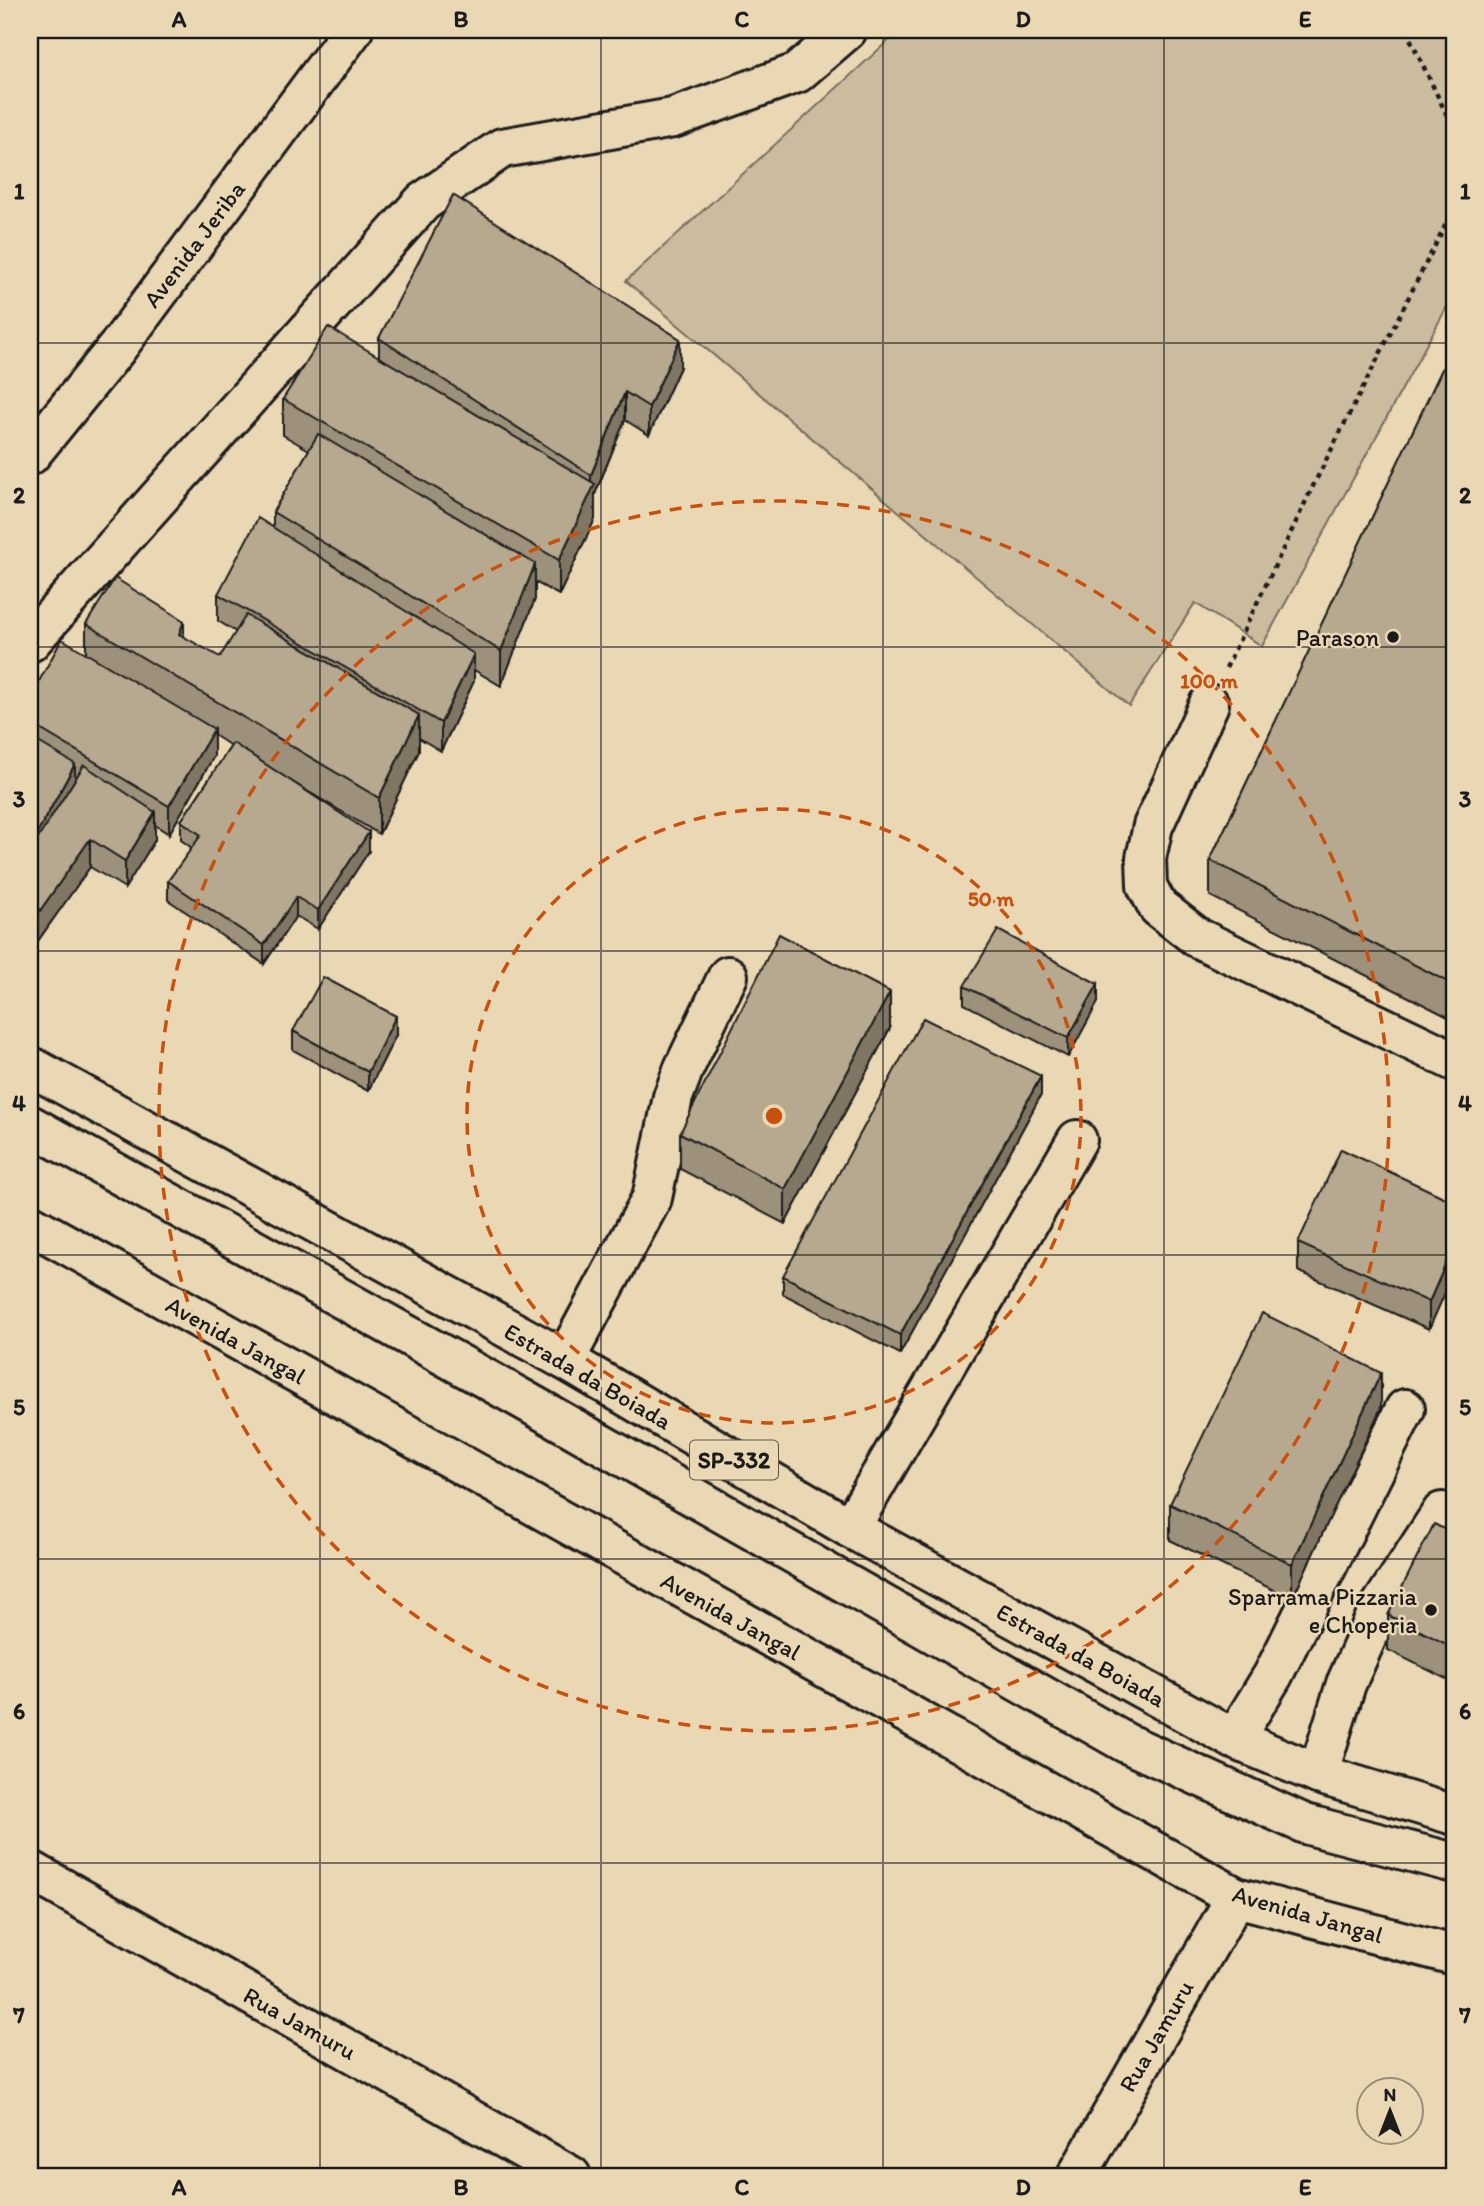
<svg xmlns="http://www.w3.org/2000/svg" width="1484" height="2206" font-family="Itim,sans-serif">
<rect width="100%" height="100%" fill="#ead8b5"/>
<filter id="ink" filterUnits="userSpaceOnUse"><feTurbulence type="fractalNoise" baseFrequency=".0143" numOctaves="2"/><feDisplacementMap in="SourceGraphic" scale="14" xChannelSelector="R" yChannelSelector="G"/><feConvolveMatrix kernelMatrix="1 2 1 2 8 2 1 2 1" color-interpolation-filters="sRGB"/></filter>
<g filter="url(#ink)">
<path fill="#ccbc9f" stroke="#746c5e" stroke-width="2" d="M900 30H1454V294L1262 646 1195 603 1129 706 626 281Z"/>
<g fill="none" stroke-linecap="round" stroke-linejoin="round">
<defs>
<path id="minor" d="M30 455 117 348 353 30
M30 642 423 202 502 148 673 118 797 73 847 30
M1209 704 1153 826 1146 858 1147 886 1158 907 1198 938 1454 1061
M30 1224 1236 1897 1454 1955
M565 1360 652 1198 673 1097 684 1068 728 976
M850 1528 1077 1140
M1234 1739 1273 1675 1405 1409
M1318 1774 1346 1684 1380 1607 1442 1512
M30 1870 571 2176
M1077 2176 1236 1897"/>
<path id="major" d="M30 1066 565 1360 850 1528 1234 1739 1318 1774 1454 1815
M30 1125 522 1399 1126 1743 1305 1824 1454 1863"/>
</defs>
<use href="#minor" stroke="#1c1c1c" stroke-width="44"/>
<use href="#major" stroke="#1c1c1c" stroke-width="44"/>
<path stroke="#1c1c1c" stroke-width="4.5" stroke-dasharray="5 5" stroke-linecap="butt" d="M1406 30 1454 130
M1226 668 1315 482 1454 208"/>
<use href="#minor" stroke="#ead8b5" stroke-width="38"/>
<use href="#major" stroke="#ead8b5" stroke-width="38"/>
</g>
<path fill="#9d917b" stroke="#1c1c1c" stroke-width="2" d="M379 338 680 367 649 435 625 420 595 494V519L559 595 535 582V599L501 686 474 670V681L441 751 419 738V751L379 834 289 780 369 851 318 929 296 916 264 964 168 900V881L192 848 181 840V821L231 746 214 735V756L169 834 155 825V840L125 888 90 867 30 952V698L86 654V624L220 657 236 632 218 621V594L273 528V512L309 450 283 435V399L379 357Z
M1454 344V1020L1210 896V860Z
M964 986 1098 1002 1068 1057 964 1004Z
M890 1028 785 1224 680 1169V1133Z
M293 1031 396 1035 368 1091 293 1050Z
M1041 1095 900 1354 783 1294V1276Z
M1454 1202 1429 1329 1298 1271V1243Z
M1381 1408 1292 1599 1170 1540V1504Z
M1454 1534V1683L1388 1650V1615Z"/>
<path fill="#807664" stroke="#1c1c1c" stroke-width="2" d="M680 339V367L649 435V407Z
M625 392V420L595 494V519L559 595V560L591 492V475Z
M535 564V599L501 686V651Z
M184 621V657L179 634Z
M474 654V681L441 751V723Z
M419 715V751L379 834V798Z
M214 729V756L169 834V806Z
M75 764V791L30 874V846Z
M155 812V840L125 888V861Z
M369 832V851L318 929V910Z
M90 839V867L30 952V925Z
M296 897V916L264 964V945Z
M1098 984V1002L1068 1057V1038Z
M890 992V1028L785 1224V1189Z
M396 1016V1035L368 1091V1072Z
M1041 1076V1095L900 1354V1335Z
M1454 1245V1273L1429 1329V1302Z
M1381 1373V1408L1292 1599V1564Z"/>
<path fill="#b7a98f" stroke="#1c1c1c" stroke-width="2" d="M453 195 680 339 649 407 625 392 591 475 379 338Z
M328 327 595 484 559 560 283 399Z
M1454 344V985L1210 860Z
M318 434 535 564 501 651 273 512Z
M258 518 474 654 441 723 218 594Z
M115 578 184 621 179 634 220 657 246 615 419 715 379 798 86 624Z
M62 639 214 729 169 806 30 723V698Z
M30 737 75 764 30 846Z
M233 743 369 832 318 910 296 897 264 945 168 881 201 835 181 821Z
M84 765 155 812 125 861 90 839 30 925V851Z
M998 930 1098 984 1068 1038 964 986Z
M779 934 890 992 785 1189 680 1133Z
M323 977 396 1016 368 1072 293 1031Z
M923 1018 1041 1076 900 1335 783 1276Z
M1341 1149 1454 1202V1245L1429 1302 1298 1243Z
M1262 1313 1381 1373 1292 1564 1170 1504Z
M1434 1524 1454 1534V1648L1388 1615Z"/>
</g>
<path fill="none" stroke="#1c1c1c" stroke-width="2" stroke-opacity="0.55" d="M320 30V2176M601 30V2176M883 30V2176M1164 30V2176M30 343H1454M30 647H1454M30 951H1454M30 1255H1454M30 1559H1454M30 1863H1454"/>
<g fill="none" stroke="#c9500e" stroke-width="3.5" stroke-dasharray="12 9">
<circle cx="774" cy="1116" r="307"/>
<circle cx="774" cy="1116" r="615"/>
</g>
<g fill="#1c1c1c" stroke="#ead8b5" stroke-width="2.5">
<circle cx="1393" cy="637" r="7"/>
<circle cx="1431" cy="1610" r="7"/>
</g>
<g text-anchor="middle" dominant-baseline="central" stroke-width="5" stroke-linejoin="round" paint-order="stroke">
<rect fill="#ead8b5" stroke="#5a544a" stroke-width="2" x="690" y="1440.5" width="88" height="39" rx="5"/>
<g font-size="23" font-weight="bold" fill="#1c1c1c">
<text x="734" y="1460">SP-332</text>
</g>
<g font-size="24" fill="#1c1c1c" stroke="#ead8b5">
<text transform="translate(194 244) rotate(-53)">Avenida Jeriba</text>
<text transform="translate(236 1340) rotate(29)">Avenida Jangal</text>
<text transform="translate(588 1376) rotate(30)">Estrada da Boiada</text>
<text transform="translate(731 1616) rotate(29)">Avenida Jangal</text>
<text transform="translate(1081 1655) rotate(29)">Estrada da Boiada</text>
<text transform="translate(1308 1914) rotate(16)">Avenida Jangal</text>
<text transform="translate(300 2023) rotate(29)">Rua Jamuru</text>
<text transform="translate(1156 2036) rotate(-60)">Rua Jamuru</text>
</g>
<g font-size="24" fill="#1c1c1c" stroke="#ead8b5" text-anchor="end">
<text x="1379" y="637">Parason</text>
<text x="1417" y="1596">Sparrama Pizzaria<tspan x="1417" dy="28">e Choperia</tspan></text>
</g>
</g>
<circle cx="774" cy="1116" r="10" fill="#c9500e" stroke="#ead8b5" stroke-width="3.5"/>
<g font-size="21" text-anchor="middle" font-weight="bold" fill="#c9500e" stroke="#ead8b5" stroke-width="5" stroke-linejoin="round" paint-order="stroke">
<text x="1209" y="688">100 m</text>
<text x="991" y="906">50 m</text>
</g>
<rect width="1484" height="2206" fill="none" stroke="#ead8b5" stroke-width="77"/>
<g transform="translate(1390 2111)"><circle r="33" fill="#ead8b5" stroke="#988d78" stroke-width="2"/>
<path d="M0-5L12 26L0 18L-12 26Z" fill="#1c1c1c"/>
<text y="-10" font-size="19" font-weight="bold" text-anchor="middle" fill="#1c1c1c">N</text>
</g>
<rect x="38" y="38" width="1408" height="2130" fill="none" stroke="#1c1c1c" stroke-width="2.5"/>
<g font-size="23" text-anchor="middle" font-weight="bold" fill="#1c1c1c">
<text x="179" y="27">A</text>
<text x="461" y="27">B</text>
<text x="742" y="27">C</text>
<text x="1023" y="27">D</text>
<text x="1305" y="27">E</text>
<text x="19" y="199">1</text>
<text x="1465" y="199">1</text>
<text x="19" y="503">2</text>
<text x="1465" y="503">2</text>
<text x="19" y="807">3</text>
<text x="1465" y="807">3</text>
<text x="19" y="1111">4</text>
<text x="1465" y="1111">4</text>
<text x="19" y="1415">5</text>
<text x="1465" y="1415">5</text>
<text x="19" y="1719">6</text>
<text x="1465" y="1719">6</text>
<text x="19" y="2023">7</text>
<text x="1465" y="2023">7</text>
<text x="179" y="2195">A</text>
<text x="461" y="2195">B</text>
<text x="742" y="2195">C</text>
<text x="1023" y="2195">D</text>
<text x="1305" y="2195">E</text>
</g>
</svg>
